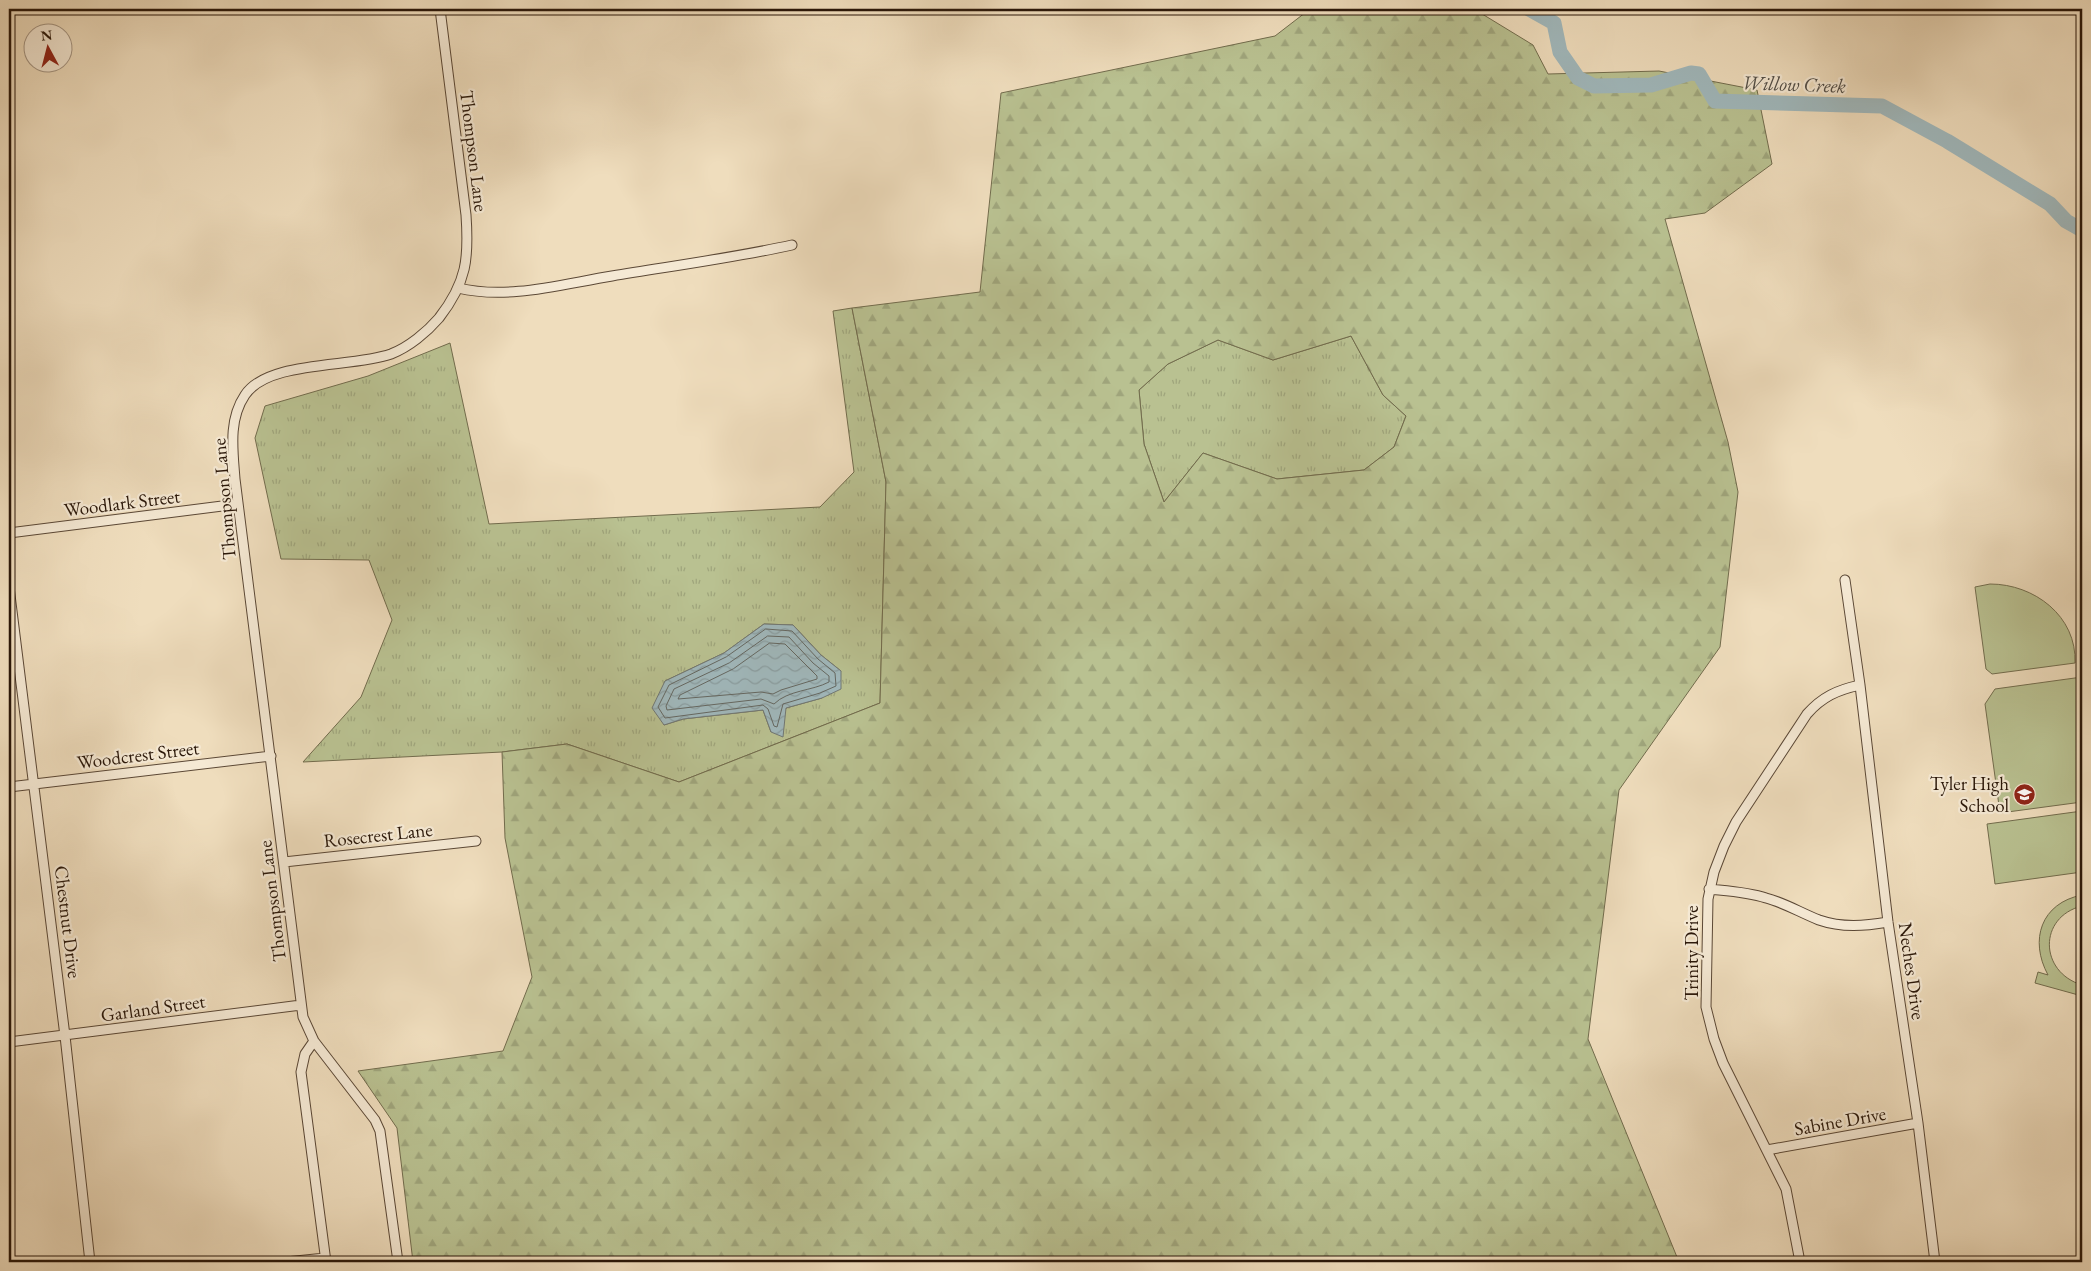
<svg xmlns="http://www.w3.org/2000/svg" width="2091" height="1271" font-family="'EB Garamond',serif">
<defs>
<pattern id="grass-tufts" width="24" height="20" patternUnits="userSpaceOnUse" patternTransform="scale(1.25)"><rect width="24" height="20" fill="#b9c191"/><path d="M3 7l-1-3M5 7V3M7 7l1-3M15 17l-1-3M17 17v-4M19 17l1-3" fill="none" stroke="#9fa57c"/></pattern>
<pattern id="forest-firs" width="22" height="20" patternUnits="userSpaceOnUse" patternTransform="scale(1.25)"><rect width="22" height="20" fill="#b9c191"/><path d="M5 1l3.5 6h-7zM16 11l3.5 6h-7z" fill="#9fa57c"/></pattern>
<pattern id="water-waves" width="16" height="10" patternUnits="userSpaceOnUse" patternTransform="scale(1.25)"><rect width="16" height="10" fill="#a0b8bc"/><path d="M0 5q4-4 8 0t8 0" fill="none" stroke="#8a9da0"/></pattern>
</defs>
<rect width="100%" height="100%" fill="#efddbd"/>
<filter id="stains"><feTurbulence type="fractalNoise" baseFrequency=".004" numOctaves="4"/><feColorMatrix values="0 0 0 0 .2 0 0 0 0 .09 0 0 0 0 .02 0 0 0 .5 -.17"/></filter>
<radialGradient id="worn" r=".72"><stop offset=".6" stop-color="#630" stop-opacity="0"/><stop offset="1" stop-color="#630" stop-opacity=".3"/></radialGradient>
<path fill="url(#grass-tufts)" stroke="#726c4d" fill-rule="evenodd" d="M852 308 886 482 880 703 679 782 567 744 502 752 303 762 361 697 392 620 369 560 281 559 255 438 265 406 368 376 450 343 489 524 820 507 854 472 833 311ZM764 624 793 625 821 655 841 671 822 698 786 708 771 732 763 710 683 719 664 725 665 681 724 653Z
M1351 336 1383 395 1406 416 1394 447 1364 470 1277 479 1203 453 1164 502 1144 444 1139 390 1168 364 1218 340 1273 360Z"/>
<path fill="url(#forest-firs)" stroke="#726c4d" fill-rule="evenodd" d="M1310 9H1474L1533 45 1548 74 1659 71 1757 90 1772 164 1705 213 1665 219 1728 442 1738 492 1720 647 1619 790 1588 1039 1679 1262H413L397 1128 358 1071 503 1051 532 977 505 838 502 752 567 744 679 782 880 703 886 482 852 308 980 292 1001 93 1275 36ZM1351 336 1383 395 1406 416 1394 447 1364 470 1277 479 1203 453 1164 502 1144 444 1139 390 1168 364 1218 340 1273 360Z"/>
<path fill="#b9c191" stroke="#726c4d" d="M1990 584C2034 584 2077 616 2075 663L1992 674 1986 669 1975 587Z
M2082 677V802L2000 813 1985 704 1995 689Z
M2082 811V872L1995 884 1987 824Z
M2082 895V906C2038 917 2039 972 2082 985V996L2035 983 2038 972 2048 975C2029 940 2041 903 2082 895Z"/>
<path fill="url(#water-waves)" stroke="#717874" d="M764 624 793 625 821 655 841 671V689L822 698 786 708 783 737 771 732 763 710 683 719 664 725 652 708 665 681 724 653Z"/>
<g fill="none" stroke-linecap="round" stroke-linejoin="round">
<path stroke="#656862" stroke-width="1" d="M766 629 792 631 818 659 835 673 836 686 820 693 783 704 777 727 774 726 768 709 763 705 665 718 658 707 669 685 726 657Z
M768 636 789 637 813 663 829 676V682C812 691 788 690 774 704L761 699 667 710 666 706 674 689 729 663Z
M770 643 785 644 817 676V679L781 690 773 694 761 692 678 699 680 695 733 669Z"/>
<path stroke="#a0b8bc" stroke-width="15" d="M1529 9 1554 23 1560 52 1578 78 1594 86 1651 85 1691 73 1699 74 1715 101 1882 106 1947 141 2050 204 2066 221 2082 230"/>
<defs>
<path id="minor" d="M458 288C509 300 562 284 612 276 672 266 733 258 792 245
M9 533 238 504
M1845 580 1860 685 1888 922 1918 1123 1935 1262
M9 587 65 1036 90 1262
M9 787 271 756
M284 862 476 841
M1709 889C1728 891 1748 892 1766 898 1785 903 1801 913 1819 920 1842 928 1865 926 1888 922
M314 1041 305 1054 301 1072 326 1262
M9 1042 301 1005
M1767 1150 1918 1123
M286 1262 325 1258
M398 1262 380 1131 375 1120 314 1041 303 1017 235 479C233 451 228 420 245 395 268 360 352 368 391 354 409 347 427 332 439 318 467 282 469 258 466 215L440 9
M1800 1262 1786 1189 1723 1063 1714 1039 1706 1007 1708 899 1714 872 1724 846 1736 822 1807 714C1822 697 1837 690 1860 685"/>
</defs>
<use href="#minor" stroke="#5b4836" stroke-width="11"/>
<use href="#minor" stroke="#f5e9d4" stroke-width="9"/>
</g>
<defs>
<symbol id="school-disc" viewBox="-11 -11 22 22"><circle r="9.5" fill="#8f2418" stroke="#f5e9d4"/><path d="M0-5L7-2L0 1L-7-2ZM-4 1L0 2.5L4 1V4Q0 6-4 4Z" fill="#fff"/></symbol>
</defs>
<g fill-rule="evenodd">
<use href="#school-disc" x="2012" y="782" width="25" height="25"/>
</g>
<g text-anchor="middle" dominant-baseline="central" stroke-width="4.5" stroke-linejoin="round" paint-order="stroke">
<g font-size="19" fill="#2a1709" stroke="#f5e9d4">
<text transform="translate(474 151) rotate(83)">Thompson Lane</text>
<text transform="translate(224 499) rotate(-95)">Thompson Lane</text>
<text transform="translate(122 503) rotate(-7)">Woodlark Street</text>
<text transform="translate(138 755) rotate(-7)">Woodcrest Street</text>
<text transform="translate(378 835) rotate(-6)">Rosecrest Lane</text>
<text transform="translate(272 901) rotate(-97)">Thompson Lane</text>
<text transform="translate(68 922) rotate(83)">Chestnut Drive</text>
<text transform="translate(1691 953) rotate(-90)">Trinity Drive</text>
<text transform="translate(1912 971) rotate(82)">Neches Drive</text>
<text transform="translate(153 1008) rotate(-8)">Garland Street</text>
<text transform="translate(1840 1121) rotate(-10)">Sabine Drive</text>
</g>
<g font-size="19" fill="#2a1709" stroke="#f5e9d4" text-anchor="end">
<text x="2009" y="783">Tyler High<tspan x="2009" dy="22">School</tspan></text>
</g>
<g font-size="20" font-style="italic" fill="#534f48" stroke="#f5e9d4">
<text transform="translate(1794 84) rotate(2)">Willow Creek</text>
</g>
</g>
<rect width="2091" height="1271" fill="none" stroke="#efddbd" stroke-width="30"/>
<rect x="10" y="10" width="2071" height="1251" fill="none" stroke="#2a1709" stroke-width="2.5"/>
<rect x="15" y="15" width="2061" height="1241" fill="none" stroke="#2a1709"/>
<g transform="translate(48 48) rotate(353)"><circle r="24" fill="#f5e9d4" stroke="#a49583"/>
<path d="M0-4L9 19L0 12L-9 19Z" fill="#8f2418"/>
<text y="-8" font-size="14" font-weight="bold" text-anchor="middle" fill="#2a1709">N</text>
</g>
<rect width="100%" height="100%" filter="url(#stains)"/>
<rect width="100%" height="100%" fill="url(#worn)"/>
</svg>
